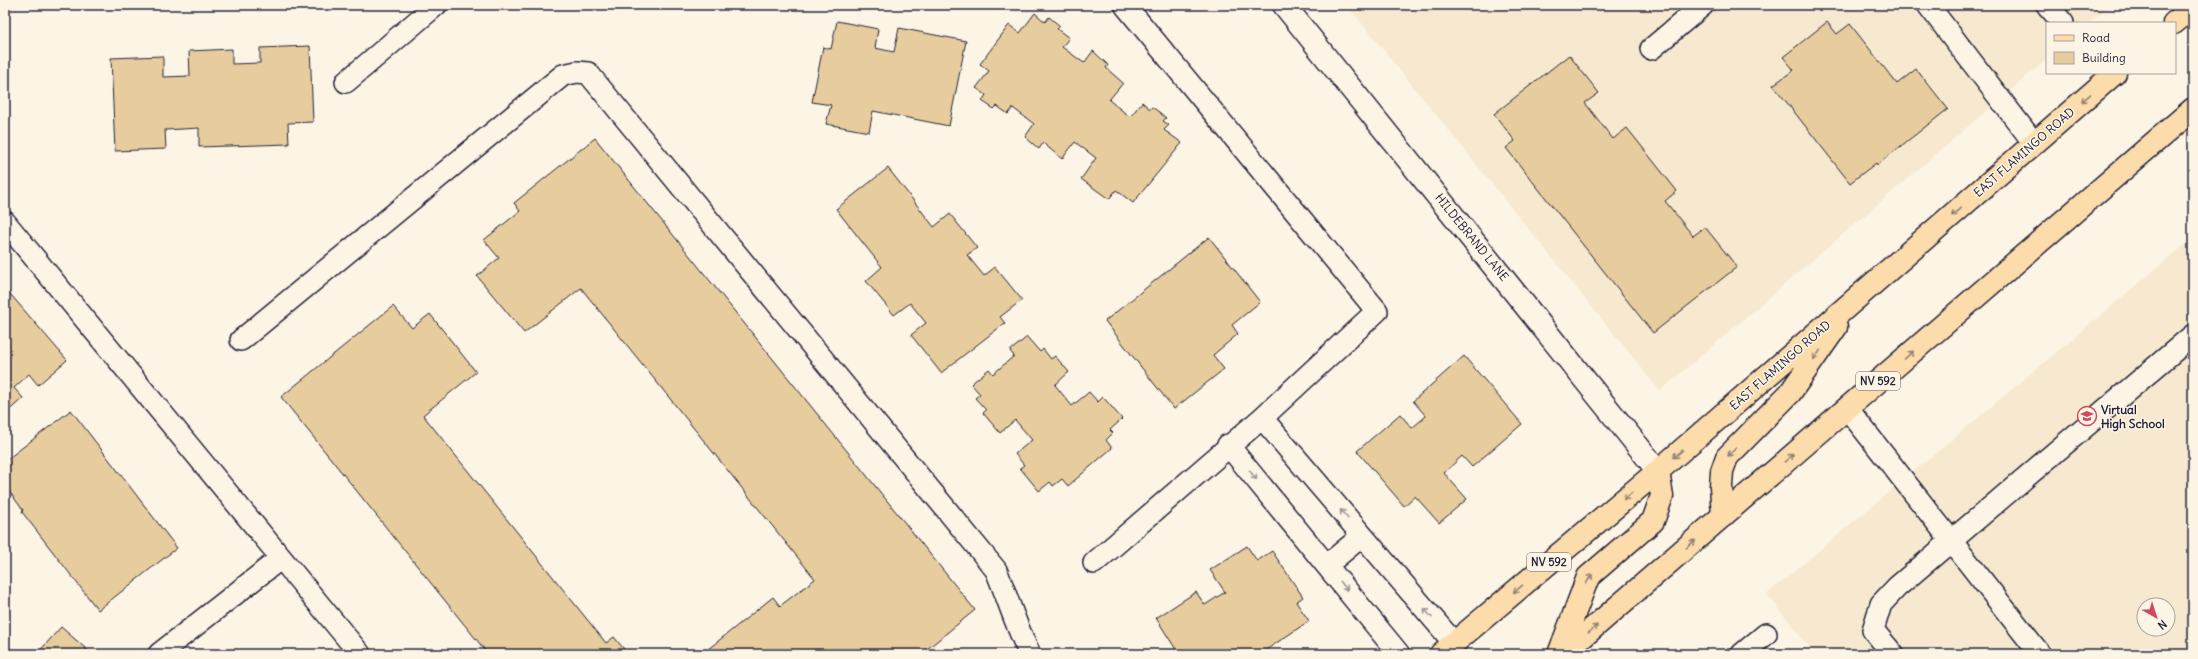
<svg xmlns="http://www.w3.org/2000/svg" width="2198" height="659" font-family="Delius,sans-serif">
<rect width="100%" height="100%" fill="#fcf5e5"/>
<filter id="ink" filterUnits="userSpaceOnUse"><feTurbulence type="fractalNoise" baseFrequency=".025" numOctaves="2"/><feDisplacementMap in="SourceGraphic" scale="8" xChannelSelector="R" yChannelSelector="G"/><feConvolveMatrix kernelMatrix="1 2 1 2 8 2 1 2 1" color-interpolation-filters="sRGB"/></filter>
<g filter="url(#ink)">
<path fill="#f6e9cf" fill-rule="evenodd" d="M1347 5H2110L2089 23H2047V59L1660 391Z
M2193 238V654H1815L1767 594ZM2144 605H2168V629H2144Z"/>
<path fill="#e7cd9d" stroke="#22223b" d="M1035 13 1045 22 1049 17 1060 26 1057 29 1069 38 1062 47 1084 63 1093 51 1108 65 1106 68 1123 83 1109 100 1130 117 1142 102 1150 109 1152 107 1159 112 1166 118 1163 121 1169 125 1164 130 1182 143 1133 203 1116 190 1109 199 1081 179 1096 158 1075 142 1062 159 1043 143 1039 149 1025 137 1034 124 1013 108 1008 114 997 106 994 109 982 101 986 95 976 88 989 71 980 64 1009 25 1020 33Z
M837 21 878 29 875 48 894 52 899 28 966 41 949 126 873 111 869 132 826 124 831 105 812 102 823 47 831 49Z
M1827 22 1837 34 1850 24 1897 84 1916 69 1948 109 1877 165 1876 163 1850 183 1773 85 1794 70 1783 57Z
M310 46 313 122 288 123 289 144 199 147V128L165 130 166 149 115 151 111 58 163 56V77L190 76 189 51 232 49V64L260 63V48Z
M1569 55 1599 93 1585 103 1613 139 1627 128 1677 191 1665 201 1693 236 1705 227 1737 267 1653 333 1506 148 1515 141 1494 114Z
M595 138 975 610 921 654H702L773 597 780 606 815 579 581 288 524 333 477 276 499 258 484 240 520 211 514 203Z
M888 168 934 227 950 214 977 248 967 255 984 276 995 267 1022 300 1000 317 1005 323 941 373 911 335 926 323 910 303 894 315 866 281 882 267 836 209Z
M1209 237 1260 302 1232 325 1238 334 1213 355 1224 369 1174 409 1105 321Z
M5 288 67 360 38 385 29 374 14 388 23 398 5 414Z
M393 306 412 328 430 314 476 372 423 415 606 643 614 637 628 654H488L281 397Z
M1027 337 1040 352 1043 349 1051 359 1055 356 1069 372 1055 385 1072 406 1089 392 1098 402 1103 397 1122 419 1110 430 1113 433 1106 440 1112 448 1068 486 1062 479 1053 486 1050 482 1039 491 1020 468 1024 465 1015 454 1032 440 1015 420 1000 433 983 413 986 410 975 398 980 394 971 384 989 369 993 374 1014 356 1010 351Z
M1464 356 1522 424 1472 467 1462 456 1444 473 1467 499 1439 523 1415 496 1404 506 1357 451 1400 414 1412 428 1426 416 1413 401Z
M71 410 177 548 98 610 22 512 23 510 5 486V461Z
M1247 546 1257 561 1272 551 1303 597 1296 602 1309 621 1260 654H1179L1156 618 1196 592 1205 605 1225 592 1210 570Z
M61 627 92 654H37Z"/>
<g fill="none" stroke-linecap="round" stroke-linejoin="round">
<defs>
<path id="lane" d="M1928 5 2034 143
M2047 5 2063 23
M1651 49 1703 5
M346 82 436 5
M5 222 360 654
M241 340 563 75 577 72 588 73 996 570C1008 598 1016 627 1030 654
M1847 408 2040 654
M1262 418 1454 643
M1228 445 1399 654
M1094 563 1262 418 1377 311 1125 5
M1327 565 1362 536
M159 654 281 558
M1742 654 1766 634
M1893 654 1873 630 1881 604 1897 587 2193 335"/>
<path id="street" d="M1284 5 1658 471"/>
<path id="primary" d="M2174 23 2193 7
M1723 516 1721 486 1722 471 1727 457 1790 393 1836 327
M1441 654 1658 471 2115 73
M1559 654 1588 577 1653 521 1662 496 1658 471
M1563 654 2193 109"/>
</defs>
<use href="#lane" stroke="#22223b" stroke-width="24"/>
<use href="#street" stroke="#22223b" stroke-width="25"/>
<use href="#primary" stroke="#22223b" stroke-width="25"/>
<use href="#lane" stroke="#fcf5e5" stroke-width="21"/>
<use href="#street" stroke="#fcf5e5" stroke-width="22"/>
<use href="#primary" stroke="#fddcac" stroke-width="22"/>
</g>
<defs><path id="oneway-shaft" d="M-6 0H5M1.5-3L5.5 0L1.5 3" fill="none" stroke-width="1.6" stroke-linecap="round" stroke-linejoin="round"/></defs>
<g stroke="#907f74">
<use href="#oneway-shaft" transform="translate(2086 98) rotate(139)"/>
<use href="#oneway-shaft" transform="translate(1956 212) rotate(139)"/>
<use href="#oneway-shaft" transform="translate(1817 355) rotate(125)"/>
<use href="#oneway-shaft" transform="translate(1909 355) rotate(-41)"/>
<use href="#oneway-shaft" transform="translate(1732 452) rotate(134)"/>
<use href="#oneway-shaft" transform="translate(1678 454) rotate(139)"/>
<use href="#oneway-shaft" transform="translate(1789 458) rotate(-41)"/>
<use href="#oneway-shaft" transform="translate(1628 496) rotate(140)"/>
<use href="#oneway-shaft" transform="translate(1691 544) rotate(-41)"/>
<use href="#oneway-shaft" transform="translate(1589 579) rotate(-58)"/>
<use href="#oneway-shaft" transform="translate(1518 589) rotate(140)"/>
<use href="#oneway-shaft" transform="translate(1593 629) rotate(-41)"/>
</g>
<g stroke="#9a9698">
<use href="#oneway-shaft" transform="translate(1253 475) rotate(51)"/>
<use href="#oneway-shaft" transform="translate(1344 514) rotate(-130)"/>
<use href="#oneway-shaft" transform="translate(1344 586) rotate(51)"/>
<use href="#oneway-shaft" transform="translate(1428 613) rotate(-131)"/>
</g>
</g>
<defs>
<symbol id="school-ring" viewBox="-11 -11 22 22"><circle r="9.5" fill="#fcf5e5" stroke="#d1495b" stroke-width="1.5"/><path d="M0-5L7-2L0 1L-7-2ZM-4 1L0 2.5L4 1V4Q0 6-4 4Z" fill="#d1495b"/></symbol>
</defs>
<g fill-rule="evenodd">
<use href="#school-ring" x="2076" y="405" width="22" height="22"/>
</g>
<g text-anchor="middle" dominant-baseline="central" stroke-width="3" stroke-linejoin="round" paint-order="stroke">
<g fill="#fcf5e5" stroke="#63616e" stroke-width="1">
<rect x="1856" y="372" width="44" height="18" rx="3"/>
<rect x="1527" y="553" width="44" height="18" rx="3"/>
</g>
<g font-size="11" font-weight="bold" fill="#22223b">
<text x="1878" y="381">NV 592</text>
<text x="1549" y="562">NV 592</text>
</g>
<g font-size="12" fill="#22223b" stroke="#fcf5e5">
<text transform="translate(2024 152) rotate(-41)">EAST FLAMINGO ROAD</text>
<text transform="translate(1472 237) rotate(51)">HILDEBRAND LANE</text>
<text transform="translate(1780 365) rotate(-41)">EAST FLAMINGO ROAD</text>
</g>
<g font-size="12" font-weight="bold" fill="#22223b" stroke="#fcf5e5" text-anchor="start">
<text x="2101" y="409">Virtual<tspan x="2101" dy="14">High School</tspan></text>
</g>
</g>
<rect width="2198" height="659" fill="none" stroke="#fcf5e5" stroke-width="20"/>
<rect x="10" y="10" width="2178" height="639" fill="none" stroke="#22223b" stroke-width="1.5" filter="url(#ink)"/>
<rect x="2046" y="22" width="130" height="52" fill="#fcf5e5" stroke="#a5a1a1"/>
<rect x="2054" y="35" width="20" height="6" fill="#fddcac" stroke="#a5a1a1"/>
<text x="2082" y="42" font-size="12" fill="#22223b">Road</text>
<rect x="2054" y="52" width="20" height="12" fill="#e7cd9d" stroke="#a5a1a1"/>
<text x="2082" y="62" font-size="12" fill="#22223b">Building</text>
<g transform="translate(2156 617) rotate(141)"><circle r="19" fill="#fcf5e5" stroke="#a5a1a1"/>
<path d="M0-3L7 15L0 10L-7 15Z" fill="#d1495b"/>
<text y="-6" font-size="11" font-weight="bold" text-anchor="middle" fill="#22223b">N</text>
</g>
</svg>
